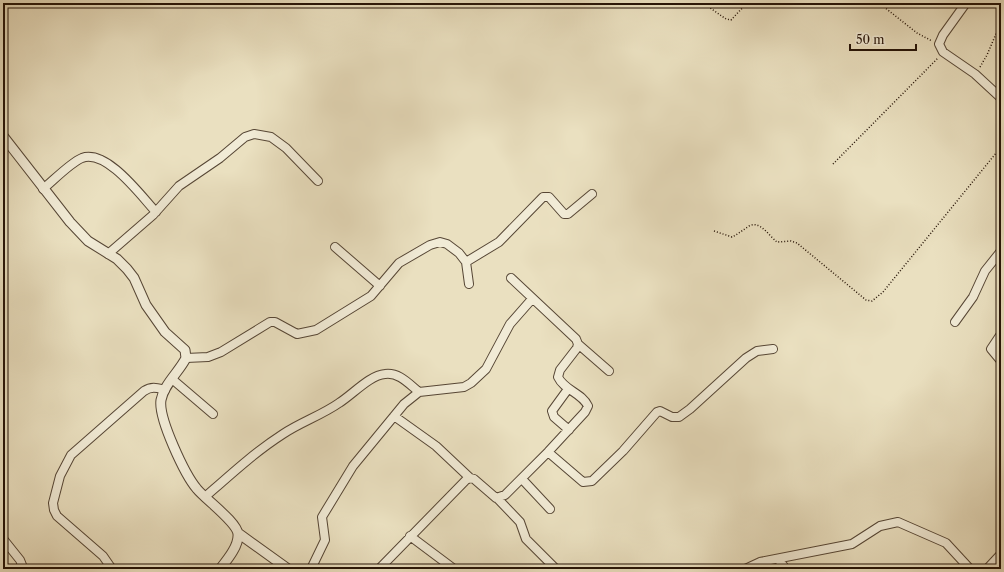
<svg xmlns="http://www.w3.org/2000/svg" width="1004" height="572" font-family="'Libre Caslon Text',serif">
<rect width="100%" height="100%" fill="#eae0c0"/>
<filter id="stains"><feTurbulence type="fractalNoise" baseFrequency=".005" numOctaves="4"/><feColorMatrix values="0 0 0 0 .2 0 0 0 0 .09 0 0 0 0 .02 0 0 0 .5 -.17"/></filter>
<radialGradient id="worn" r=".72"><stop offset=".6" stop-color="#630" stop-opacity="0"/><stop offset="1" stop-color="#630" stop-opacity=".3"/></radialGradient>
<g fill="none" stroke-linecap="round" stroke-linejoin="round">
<defs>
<path id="minor" d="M966 3 943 35 939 44 943 52 975 74 1001 98
M43 189C54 180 70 163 82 158 107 149 141 196 156 212
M335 247 380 286
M108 254 153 215 179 186 220 158 245 137 254 134 271 137 286 148 318 181
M466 262 499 242 543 197H549L564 214H568L592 194
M955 322 973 297 985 271 1001 251
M1001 334 991 349 1001 361
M578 344 609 371
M186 358 208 357 221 352 270 322H275L297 334 316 330 371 296 399 263 430 245 440 242 447 244 459 253 466 262 469 284
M172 379 213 414
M568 389 552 411 554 417 569 430
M394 416 436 446 470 478
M548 452 583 482 592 481 623 451 657 412 660 411 672 417H679L690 409 746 358 757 351 773 349
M522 479 550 509
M205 497C230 475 255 452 283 434 301 422 322 415 339 403 352 395 370 375 385 374 399 372 409 384 419 392
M498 499 520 522 526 539 556 569
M410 536 454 569
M4 540 20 560 22 565 19 569
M778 559 786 569
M112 569 103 556 57 516 54 510 53 503 60 476 71 455 144 391C152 386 157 388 165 390
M311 569 325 540 322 517 353 466 404 404 419 392 464 387 471 383 486 369 510 324 532 299
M379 569 466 480 470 478 474 479 496 498 505 495 548 452 585 412 588 406C582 393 564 390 558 377L560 370 577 348 578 344 576 339 511 278
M745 569 760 562 852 544 880 526 898 522 946 543 970 569
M987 569 1001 554"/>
<path id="tertiary" d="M3 136 70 222 88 241 117 259 127 269 134 278 146 305 165 332 185 350 186 358C179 372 164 384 161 400 158 418 185 475 197 489 206 500 237 522 238 534 239 546 227 560 220 569
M238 533 288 569"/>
</defs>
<use href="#minor" stroke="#564635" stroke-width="10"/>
<use href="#tertiary" stroke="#564635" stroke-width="11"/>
<path stroke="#251307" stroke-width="1.5" stroke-dasharray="1 2" stroke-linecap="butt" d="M703 3 726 19 731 20 747 3
M879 3 917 33 932 41
M980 67 987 55 1001 22
M833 164 938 58
M714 231 732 237C738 234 743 230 749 226 760 220 769 236 777 242L791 241 797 243 866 300 872 301 883 292 1001 147"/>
<use href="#minor" stroke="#f1ebd6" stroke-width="8"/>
<use href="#tertiary" stroke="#f1ebd6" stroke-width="9"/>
</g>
<rect width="1004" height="572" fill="none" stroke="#eae0c0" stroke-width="16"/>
<rect x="4" y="4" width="996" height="564" fill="none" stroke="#251307" stroke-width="2"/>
<rect x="8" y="8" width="988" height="556" fill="none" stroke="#251307"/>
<path d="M850 44v6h66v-6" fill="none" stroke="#251307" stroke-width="2"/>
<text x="856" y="44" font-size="12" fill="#251307" stroke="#f1ebd6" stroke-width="3" paint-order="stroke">50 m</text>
<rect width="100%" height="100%" filter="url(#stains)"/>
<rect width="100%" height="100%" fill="url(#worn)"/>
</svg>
